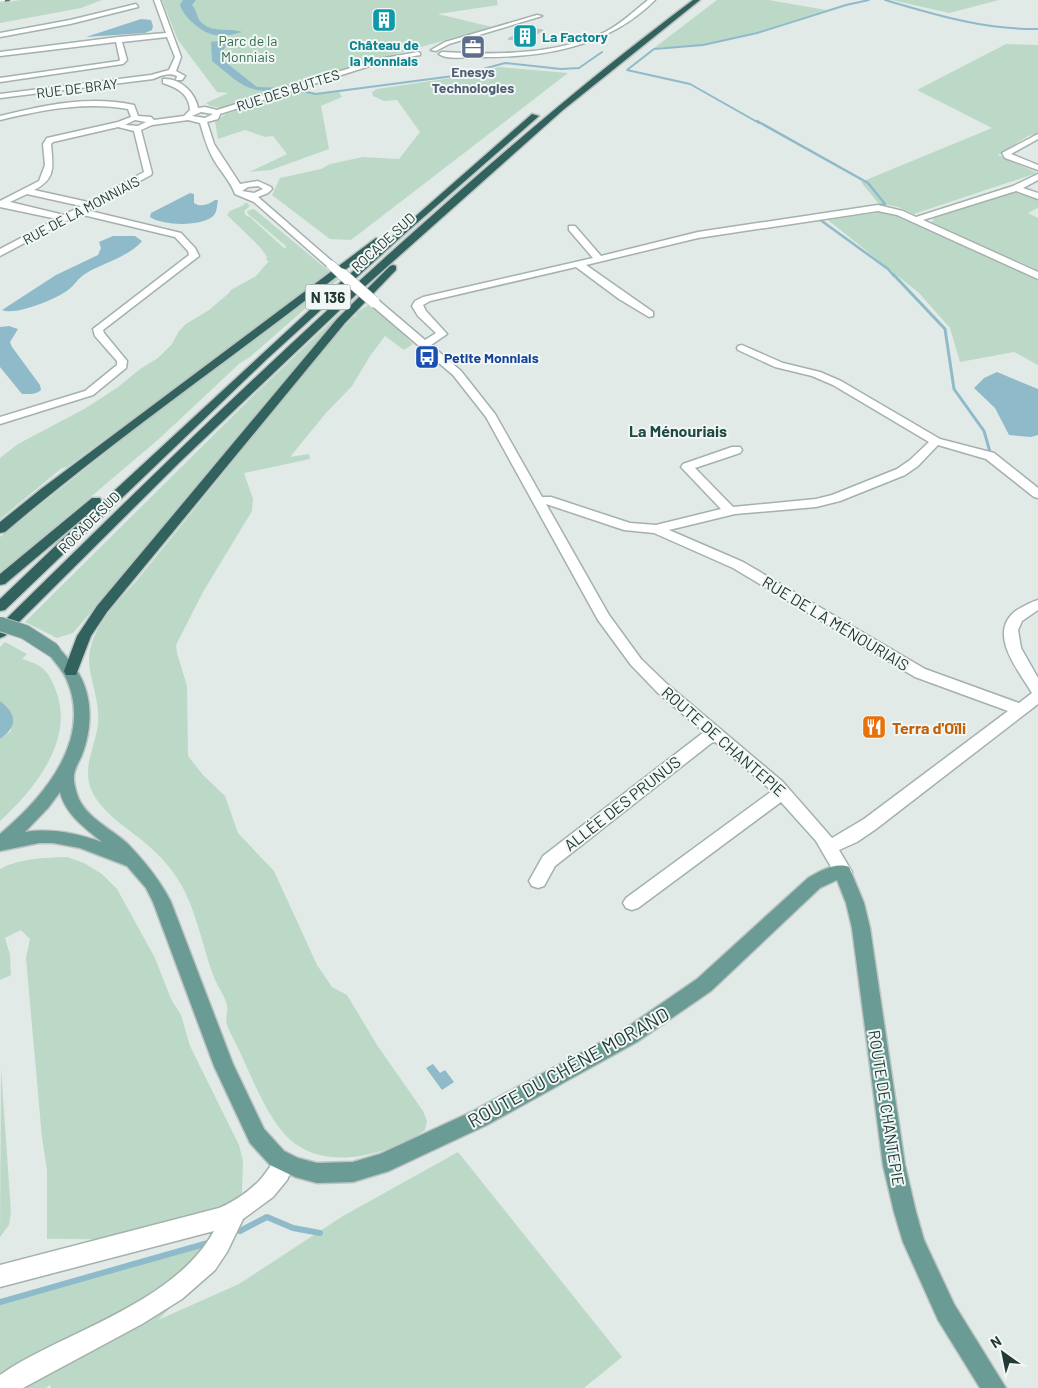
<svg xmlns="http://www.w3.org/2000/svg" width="1038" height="1388" font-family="Barlow,sans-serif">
<rect width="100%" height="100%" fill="#e1eae7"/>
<path fill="#bcd9c7" d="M20 0H102L81 8 0 23V3Z
M162 0H497L498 5 438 14 492 27 382 58 222 108 210 106 206 103 228 93 217 92 178 40Z
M717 0H769L826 10 761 31 703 45 654 48Z
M892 0H999L949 13Z
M1006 44 1038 45V134L1028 136 998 155 1037 173 914 214 898 207 878 203 861 182 992 128 917 90Z
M499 67 568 73 351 240 330 239 272 195 280 178 321 169 330 164 363 157 399 159 420 132 397 100 384 101 373 96 372 92 377 89 465 76Z
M300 89 316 93 338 90 342 97 321 106 329 149 271 170 249 172 287 154 273 136 265 137 245 130 218 139 215 121 226 114Z
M1009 193H1019L1038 199V208L1028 213 1038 218V270L931 223 934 218Z
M244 203H247L250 206 244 211 246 216 250 217 284 248 287 247 248 214 247 211 254 209 329 271 325 278 67 467 62 468 0 519V458L18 444 86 408 118 387 140 369 158 358 172 344 179 331 186 324 209 310 229 293 231 290 256 276 269 261 266 260 267 257 260 247 227 215 230 211 244 205Z
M884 212 898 216 1038 280V365L1014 352 960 362 950 328 919 293 828 220Z
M336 277 339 279 250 357 240 363 160 438 0 574V537L153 415Z
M358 296 360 298 73 633 57 638 25 622 256 393Z
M368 305 383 315 413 344 404 350 385 336 370 356 352 386 326 413 290 457 309 454 310 459 244 473 253 499 252 511 203 592 176 645 177 653 187 686 188 756 203 775 225 796 238 833 274 871 317 965 332 987 347 995 377 1045 423 1111 427 1121 425 1130C406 1144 383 1152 360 1156 341 1159 319 1158 302 1148 272 1133 253 1079 239 1050 235 1042 230 1033 227 1025 225 1019 228 1012 227 1005 225 997 219 988 215 980 204 952 199 922 186 894 177 874 161 856 144 842 127 828 107 816 95 797 79 770 95 750 98 724 100 706 93 688 90 670 83 634 117 603 138 579L322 351 353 317 356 316V313Z
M5 642 27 654 22 659C43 665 48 670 56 691 75 740 34 790 0 821V739L11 731 6 706 0 701V647Z
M67 857 84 863 102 874 117 889 155 958 171 999 181 1015 190 1046 239 1145 243 1161 242 1192 234 1203 109 1238C88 1241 68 1238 47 1239V1170L42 1138 26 958 30 939 21 930 5 938 10 955 11 975 0 980V869C20 858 44 858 67 857Z
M1 1069 11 1212 9 1225 0 1237Z
M458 1152 622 1357 584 1388H51L50 1385 46 1388H17L175 1303 158 1320 239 1284 343 1216Z
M210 1245 174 1284 0 1377V1305Z"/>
<path fill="#8ebaca" d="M183 0H196L192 5C197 10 196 17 201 22 213 34 229 27 242 32 233 35 221 37 211 34 200 31 183 16 180 5Z
M141 19 151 20 153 26 152 30 145 33 86 37Z
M239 38 227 45 221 53 224 61 257 87 283 88C250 98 236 80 212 61L211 42Z
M190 193 194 194V203C201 208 209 204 215 200H218C217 205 217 212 214 215 204 227 162 226 150 217L151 213Z
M113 236H135L142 241C129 257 102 263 85 274 78 278 74 286 68 290 57 299 15 316 2 310L56 275 98 255 101 248 99 242Z
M9 326 18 329 10 342 12 347 40 385 41 390C35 395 29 394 22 394L0 367V327Z
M997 372 1038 389V435L1031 437 1009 435 995 408 974 388 984 378Z
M0 701C18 715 17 727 0 739Z
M433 1064 440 1073 445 1070 454 1082 442 1090 426 1068Z"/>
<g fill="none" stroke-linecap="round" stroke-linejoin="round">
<path stroke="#8ebaca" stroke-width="2" d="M885 0C936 15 985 30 1038 29
M296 90 316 94 461 75 505 63 561 69 579 68 602 52
M759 123 690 84 627 70 654 49 703 45 757 33 846 5 869 0"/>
<path stroke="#8ebaca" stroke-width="2.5" d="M757 121 868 183 885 204 874 206
M823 219H819L888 269 894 276"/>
<path stroke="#8ebaca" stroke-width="3" d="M893 274 945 329 954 389 984 431 990 452"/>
<path stroke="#8ebaca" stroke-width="6" d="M240 1231 267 1217 293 1228 320 1233
M0 1302 208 1243"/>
</g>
<path fill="#bac7c3" stroke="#b4c3be" d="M526 28 543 30 526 42 508 39Z"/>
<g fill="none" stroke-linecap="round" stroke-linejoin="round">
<defs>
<path id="minor" d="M154 0H160L181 57 176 71 185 76 182 80H176L177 76C168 72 161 76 153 79L0 98V94L151 75 169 70 175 57 167 37 122 42 127 60 123 64 0 82V78L119 61 120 60 116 42 0 56V52L118 37 166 33Z
M648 0H655C607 48 542 58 476 57 466 57 447 60 439 54L442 52C495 55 556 55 605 32 621 24 634 11 648 0Z
M136 4 138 7 70 24 0 37V33L70 20Z
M537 15 542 16 449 44 436 51 431 50 445 42Z
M418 52 420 53V55L382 62 220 114 218 119 207 122 214 144 240 184 258 181 271 187 272 189 268 193 258 197 334 263V267H328L254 202 235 194C231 182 221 172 214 160 207 148 204 136 200 123L188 120 152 125 141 130 152 173 151 175 86 210 181 233 195 248 199 256 103 330 104 333 127 361 126 368 93 395 0 424V417L85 391 117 365V361L95 336 93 329 189 255 188 251 175 237 79 214 0 256V249L57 219 0 207V201L39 181 45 165 43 144 47 138 118 122 131 117 128 109C86 101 41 110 0 120V116C43 105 90 95 134 105L138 116 151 117 154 120 184 116 190 110C189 94 178 88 163 83V79C180 78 195 92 198 108L205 107 217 110 379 59ZM201 112 213 114 205 118 192 116ZM135 120 146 122 138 126 125 125ZM118 127 134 131 144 172 88 202 34 190C56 179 53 167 51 144L53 142ZM258 186 263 189 254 193 242 191 248 187ZM27 194 81 206 64 215 10 202Z
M1038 134V139L1011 154 1038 165V170L1005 158 1002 153Z
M1038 174V180L1023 188 1038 193V199L1016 191 923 220 1038 272V279L897 215 878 211 698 238 586 265 653 312V316L649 317 619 299 576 267 430 301 423 305 426 311 447 334 431 345 461 371 495 414 542 497H551L630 523 656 525 721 509 681 467 683 464 732 447H740L742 450 740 453 695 468 733 507 816 499 832 495 897 469 910 460 929 442 833 385 812 376 775 367 738 350 737 348 738 346 742 345 783 363 820 372 841 381 940 439 994 453 1038 488V498L1034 497 986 459 938 445 918 466 905 475 840 501 816 507 735 514 669 530 743 562 925 669 1019 703 1032 693C1018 670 986 632 1017 610 1024 606 1031 602 1038 600V610L1022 621 1018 630 1021 648 1038 678V704L876 829 857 842 839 850 852 872 849 877 843 879 837 877 816 841 781 802 638 908 632 910 626 908 623 903 626 898 772 791 714 741 555 866 544 886 538 888 532 886 529 881 543 856 704 732 657 692 631 665 598 620 486 417 453 375 370 304V300H378L425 340 436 333 418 316 412 306 415 301 423 297 593 258 569 230V226H575L601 256 698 232 878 205 903 211 916 217 1013 186ZM546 504 624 530 654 533 733 568 915 677 1008 711 864 819 832 838 783 782 667 684 641 659 609 615Z
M285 1153 292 1156 295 1163 287 1180 273 1197 243 1219 227 1252 215 1270 182 1299 142 1324 23 1388H0V1375L12 1367C77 1328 176 1300 214 1231L0 1287V1265L219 1208C233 1202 247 1193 259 1181 268 1172 273 1158 285 1153Z"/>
<path id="major" d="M53 645 58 647C65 655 73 664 79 674 93 698 92 729 82 755 74 772 71 774 77 794 84 817 112 829 128 844 145 862 160 880 171 902L233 1064 264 1129 284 1151 298 1158 317 1163 353 1162 380 1154 473 1111 623 1030 697 979 808 878C820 871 835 862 849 867L864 903 870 928 905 1165 916 1212 924 1240 954 1304 1006 1388H980L938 1320 903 1242 894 1212 883 1165 852 928 846 903 837 880 820 888 711 991 637 1042 487 1125 389 1171 353 1182 317 1183 295 1177 270 1165 250 1143 214 1066 153 902 146 888 127 866 80 848 53 843H39L0 851V834C44 797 94 739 66 678 61 668 52 659 46 650L48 647ZM60 792C65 814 85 828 102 842 75 833 52 828 25 832L48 808Z"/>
<path id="highway" d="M693 0H700L563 110 361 290 181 461 5 636 0 638V625C148 479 297 334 454 196 531 128 610 62 693 0Z
M532 114 539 116 401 237 267 359 5 610 0 611V599L94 509 5 584 0 585V574L92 498H100L102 502 327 294Z
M376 238 381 241 379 243C256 342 125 430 5 532L0 533V522L41 489Z
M393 265 396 266V270L345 323 107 612 91 636 76 675H66L64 671 77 636 97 606 337 319 390 266Z"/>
</defs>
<use href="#minor" stroke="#a4b1ae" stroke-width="3"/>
<use href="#major" stroke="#bdc4c2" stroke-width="3"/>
<use href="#highway" stroke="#bdc4c2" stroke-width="3"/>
<use href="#minor" fill="#fff" fill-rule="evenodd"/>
<use href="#major" fill="#6a9b94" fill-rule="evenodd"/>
<use href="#highway" fill="#32625d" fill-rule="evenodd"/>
<defs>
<path id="rail" d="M0 1 9 0"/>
</defs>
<use href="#rail" stroke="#5d7571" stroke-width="2.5"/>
<use href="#rail" stroke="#f1f7f5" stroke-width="2" stroke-dasharray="5" stroke-linecap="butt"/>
<defs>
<path id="minor-bridge-far1" d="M331 265 343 276"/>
<path id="minor-bridge" d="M342 274 374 302"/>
<path id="major-bridge" d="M0 624 25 632 53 650"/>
</defs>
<use href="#minor-bridge-far1" stroke="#a4b1ae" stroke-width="10" stroke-linecap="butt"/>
<use href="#minor-bridge" stroke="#a4b1ae" stroke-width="12" stroke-linecap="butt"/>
<use href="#major-bridge" stroke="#bdc4c2" stroke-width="16" stroke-linecap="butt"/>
<use href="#minor-bridge-far1" stroke="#fff" stroke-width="9"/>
<use href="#minor-bridge" stroke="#fff" stroke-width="11"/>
<use href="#major-bridge" stroke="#6a9b94" stroke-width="14"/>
</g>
<defs>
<symbol id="building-square" viewBox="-11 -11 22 22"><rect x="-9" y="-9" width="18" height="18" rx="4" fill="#0f9aa8" stroke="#f1f7f5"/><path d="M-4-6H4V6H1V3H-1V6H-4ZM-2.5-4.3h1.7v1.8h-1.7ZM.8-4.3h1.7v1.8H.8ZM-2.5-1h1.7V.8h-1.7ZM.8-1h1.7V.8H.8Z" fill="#fff"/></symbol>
<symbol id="office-square" viewBox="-11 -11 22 22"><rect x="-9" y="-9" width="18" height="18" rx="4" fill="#5c6f8a" stroke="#f1f7f5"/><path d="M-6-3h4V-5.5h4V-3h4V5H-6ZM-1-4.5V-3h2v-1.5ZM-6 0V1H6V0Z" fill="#fff"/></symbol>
<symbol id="bus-square" viewBox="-11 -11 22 22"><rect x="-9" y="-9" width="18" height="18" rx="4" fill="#1a4fb4" stroke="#f1f7f5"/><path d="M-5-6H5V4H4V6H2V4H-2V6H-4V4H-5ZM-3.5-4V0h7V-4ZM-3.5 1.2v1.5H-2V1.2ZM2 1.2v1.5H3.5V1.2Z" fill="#fff"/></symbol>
<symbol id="restaurant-square" viewBox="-11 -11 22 22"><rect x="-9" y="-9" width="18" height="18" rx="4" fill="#e8710a" stroke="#f1f7f5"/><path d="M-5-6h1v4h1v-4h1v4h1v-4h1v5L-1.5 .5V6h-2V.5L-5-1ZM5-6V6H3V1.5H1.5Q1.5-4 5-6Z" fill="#fff"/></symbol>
</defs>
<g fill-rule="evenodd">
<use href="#building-square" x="370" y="6" width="28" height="28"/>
<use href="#building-square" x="511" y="22" width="28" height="28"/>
<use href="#office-square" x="459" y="33" width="28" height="28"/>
<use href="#bus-square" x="413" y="343" width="28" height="28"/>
<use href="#restaurant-square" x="860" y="713" width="28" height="28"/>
</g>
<g text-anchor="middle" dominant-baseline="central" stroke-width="4" stroke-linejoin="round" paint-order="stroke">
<g font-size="14" font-weight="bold" fill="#0d838f" stroke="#f1f7f5" text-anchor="start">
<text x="542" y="36">La Factory</text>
<text x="384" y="44" text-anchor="middle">Château de<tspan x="384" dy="16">la Monniais</tspan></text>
</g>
<g font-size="14" fill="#316c4e" stroke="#f1f7f5">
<text x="248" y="40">Parc de la<tspan x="248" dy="16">Monniais</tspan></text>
</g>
<g font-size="14" font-weight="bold" fill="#4e5e75" stroke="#f1f7f5">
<text x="473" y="71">Enesys<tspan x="473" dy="16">Technologies</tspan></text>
</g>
<g font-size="14" fill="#233935" stroke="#f1f7f5">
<text transform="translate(77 88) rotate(-7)">RUE DE BRAY</text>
<text transform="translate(288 90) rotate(-18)">RUE DES BUTTES</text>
<text transform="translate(81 210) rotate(-28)">RUE DE LA MONNIAIS</text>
<text transform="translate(383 242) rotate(-42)">ROCADE SUD</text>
<text transform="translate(89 522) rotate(-45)">ROCADE SUD</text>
</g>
<g font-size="14" font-weight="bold" fill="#164399" stroke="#f1f7f5" text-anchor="start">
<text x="444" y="357">Petite Monniais</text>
</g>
<rect fill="#f1f7f5" stroke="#61726f" stroke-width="1" x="305.5" y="284.5" width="45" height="25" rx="4"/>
<g font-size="15" font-weight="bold" fill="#233935">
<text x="328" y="297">N 136</text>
</g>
<g font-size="16" font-weight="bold" fill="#214943" stroke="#f1f7f5">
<text x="678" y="430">La Ménouriais</text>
</g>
<g font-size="16" fill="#233935" stroke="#f1f7f5">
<text transform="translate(836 623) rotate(31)">RUE DE LA MÉNOURIAIS</text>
<text transform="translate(724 741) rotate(41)">ROUTE DE CHANTEPIE</text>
<text transform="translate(622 803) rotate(-38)">ALLÉE DES PRUNUS</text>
<text transform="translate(887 1108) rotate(81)">ROUTE DE CHANTEPIE</text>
</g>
<g font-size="16" font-weight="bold" fill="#c56008" stroke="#f1f7f5" text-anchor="start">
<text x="892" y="727">Terra d'Oïli</text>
</g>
<g font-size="19" fill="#233935" stroke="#f1f7f5">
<text transform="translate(568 1067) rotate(-29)">ROUTE DU CHÊNE MORAND</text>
</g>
</g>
<g transform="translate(1003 1353) rotate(327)" stroke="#f1f7f5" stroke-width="4" paint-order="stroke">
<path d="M0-4L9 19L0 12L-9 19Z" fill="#233935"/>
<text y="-8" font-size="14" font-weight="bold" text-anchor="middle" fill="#233935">N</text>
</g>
</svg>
